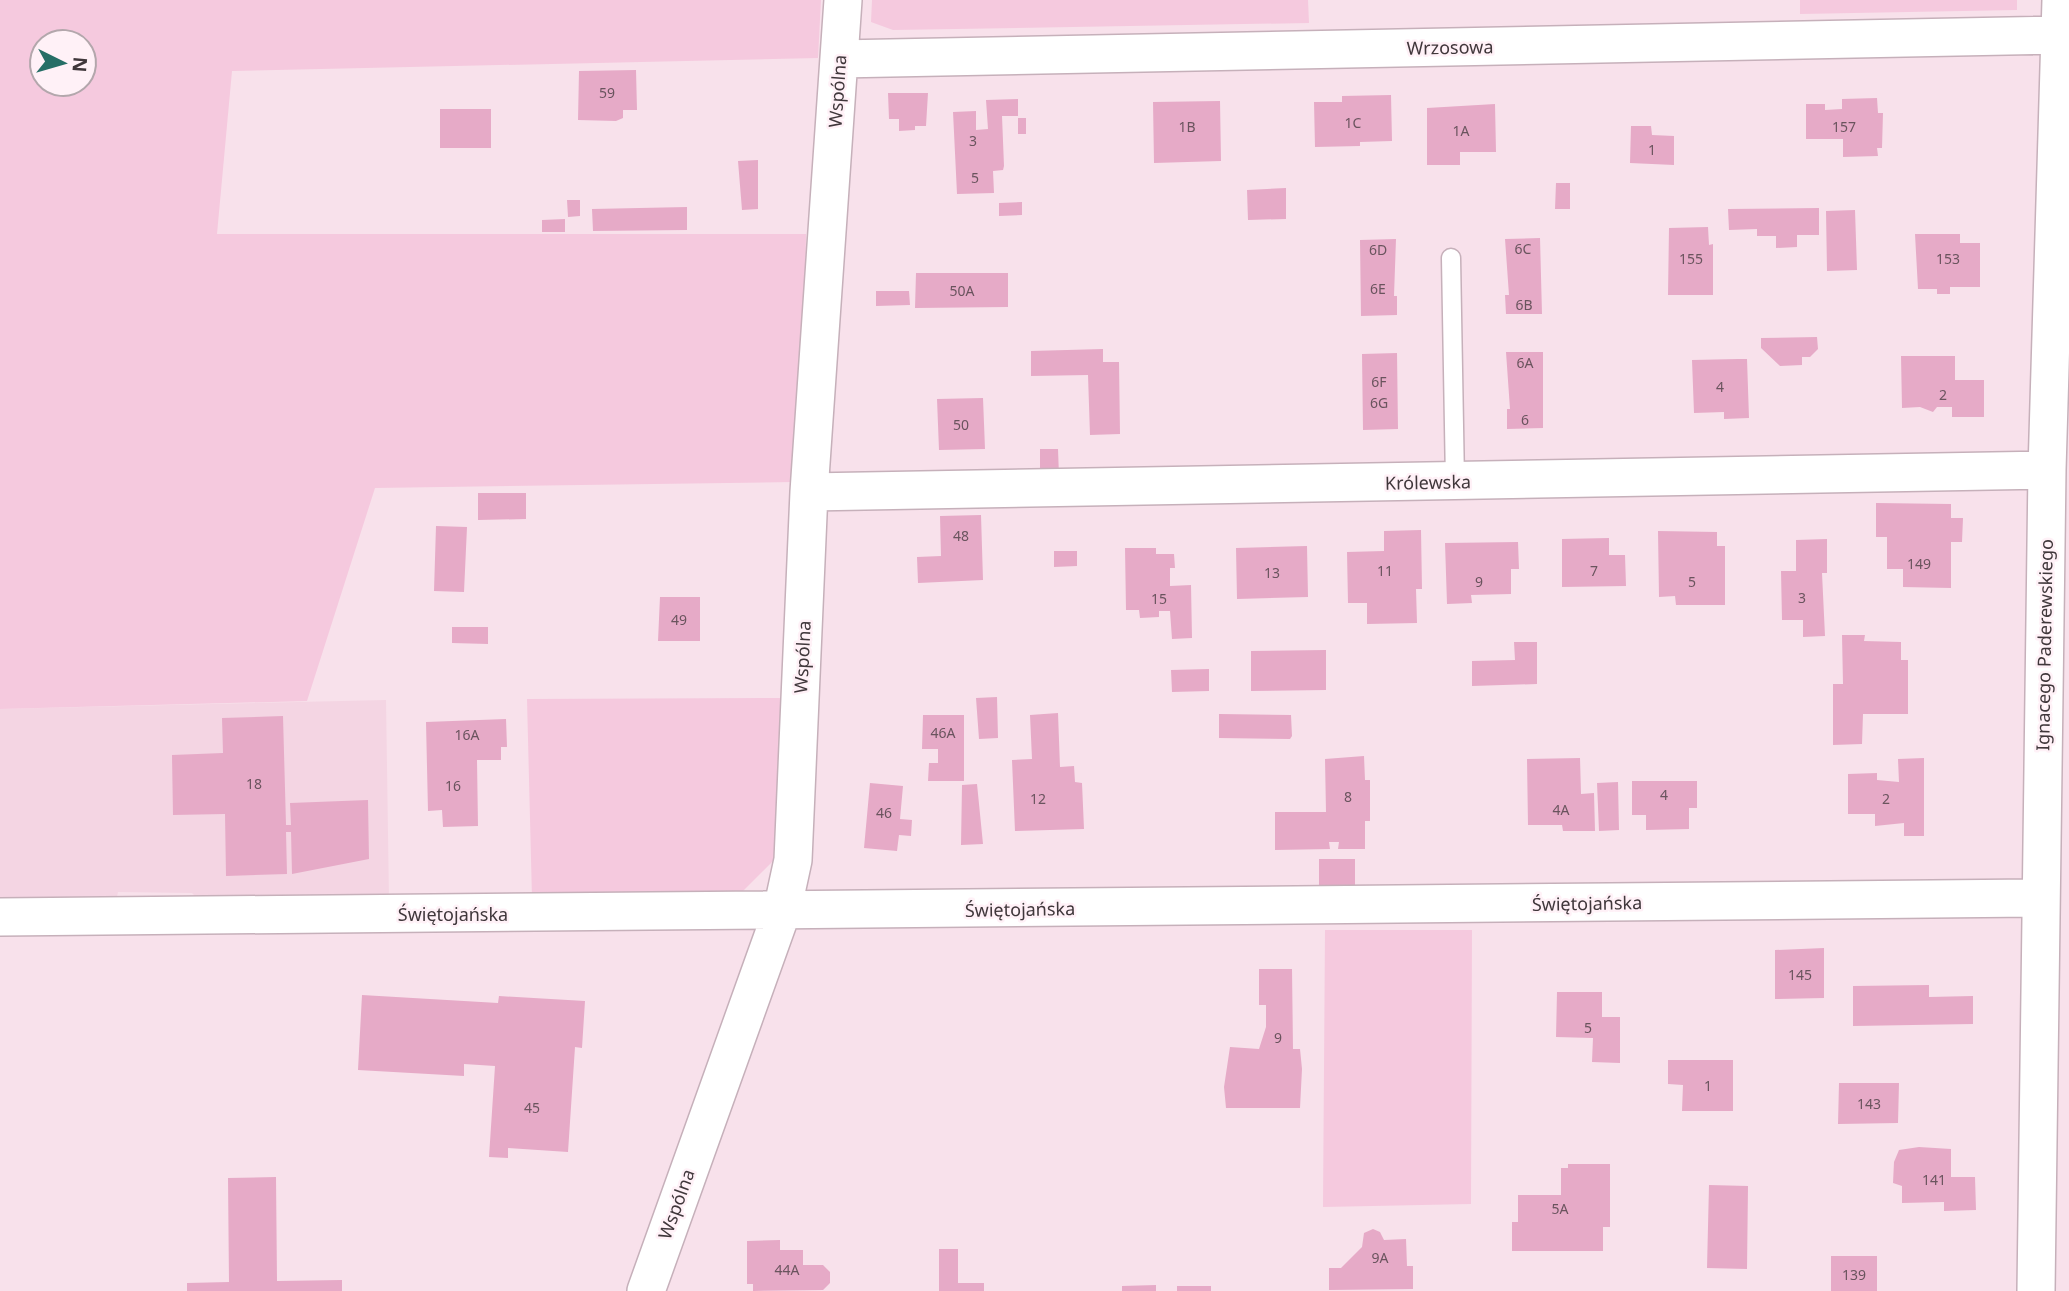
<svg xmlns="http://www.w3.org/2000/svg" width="2069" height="1291" font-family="'Noto Sans',sans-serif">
<rect width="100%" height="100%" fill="#f8e1eb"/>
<path fill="#f4d5e3" d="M386 700 389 900 202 903 192 893 118 892 116 901 0 906V709Z"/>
<path fill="#f5c9de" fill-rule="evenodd" d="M0 0H821L818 58 232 71 217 234H806L805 312 793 482 375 488 307 701 0 709ZM42 42H84V84H42Z
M872 0H1308L1309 23 893 30 871 22Z
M1800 0H2017V10L1800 14Z
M787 698 777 857 739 895 532 898 527 699Z
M1325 930H1472L1471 1204 1323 1207Z"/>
<path fill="#e6aac7" d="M636 70 637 110H623V118L616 121 578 120 579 71Z
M888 93H928L926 126H915V130L899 131V119H889Z
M1391 95 1392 141 1360 142V146L1315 147 1314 102H1342V96Z
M1877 98 1878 113H1883L1882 148H1877L1878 156 1843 157V139H1806V104H1825V110L1842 109V99Z
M1018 99V116H1002L1004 166 1003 170 993 171 994 193 957 194 953 112 976 111V130L988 129 986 100Z
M1220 101 1221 161 1154 163 1153 102Z
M1495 104 1496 152H1460V165H1427V108Z
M440 109H491V148H440Z
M1018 118H1026V134H1018Z
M1631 126H1651L1652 135 1674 136V165L1630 163Z
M758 160V209L742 210 738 161Z
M1556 183H1570V209H1555Z
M1286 188V219L1248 220 1247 190Z
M567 200H580V216L568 217Z
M1022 202V215L999 216V203Z
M687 207V230L593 231 592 209Z
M1819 208V235H1797V247L1776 248V236H1757V229L1729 230 1728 209Z
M1855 210 1857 270 1827 271 1826 211Z
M565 219V232H542V220Z
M1708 227 1709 245 1713 244V295H1668L1669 228Z
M1915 234H1960V243H1980V287H1950V294H1937V289H1918Z
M1540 238 1542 314H1506L1505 295H1509L1505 239Z
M1396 239 1394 296H1397V315L1361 316 1360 240Z
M916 273H1008V307L915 308Z
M876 291H909L910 305 876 306Z
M1817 337 1818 349 1810 357H1802V365L1780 366 1761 348V338Z
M1103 349V362H1119L1120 434 1090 435 1088 375 1031 376V351Z
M1506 352H1543V428L1507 429V409H1510Z
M1397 353 1398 429 1363 430 1362 354Z
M1901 356H1955V380H1984V417H1952V407H1937L1933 412 1920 407 1902 408Z
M1738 359H1747L1749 418 1724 419V412L1694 413 1692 360Z
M983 398 985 449 939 450 937 399Z
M1040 449H1058L1059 476H1040Z
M478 493H526V519L478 520Z
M1876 503 1951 504V518H1963L1962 542H1951V588L1903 587V569H1887V537H1876Z
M981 515 983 580 918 583 917 557 941 556 940 516Z
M436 526 467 527 464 592 434 591Z
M1421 530 1422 589H1416L1417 623 1367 624V603H1348L1347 552 1384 551V531Z
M1658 531 1717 532V546H1725V605H1676L1675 596 1659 597Z
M1609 538V555H1625L1626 586 1562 587V539Z
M1827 539V573H1822L1825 636 1803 637V620H1782L1781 571H1796V540Z
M1518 542 1519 569H1511V594L1471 595 1472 603 1447 604 1445 543Z
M1307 546 1308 597 1237 599 1236 548Z
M1125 548H1156V554H1174L1175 568H1170V586L1191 585 1192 638 1172 639 1170 611H1159V617L1140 618 1139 610H1126Z
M1054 551H1077V566L1054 567Z
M660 597H700V641H658Z
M452 627H488V644L452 643Z
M1842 635H1865L1864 641 1901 642V660H1908V714H1863L1862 744 1833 745V684H1843Z
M1514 642H1537V684L1472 686V661L1515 660Z
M1326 650V690L1251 691V651Z
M1209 669V691L1172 692 1171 670Z
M997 697 998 738 979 739 976 698Z
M1058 713 1060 767 1074 766 1075 782 1082 783 1084 829 1015 831 1012 760 1032 759 1030 715Z
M1219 714 1291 715 1292 736 1290 739 1219 738Z
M923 715H964V781H928L929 763H938V749H922Z
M283 716 286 825H291L290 803 368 800 369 859 292 874 291 832H286L287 874 226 876 225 814 173 815 172 755 223 753 222 718Z
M506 719 507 747H501V760H477L478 826 443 827 442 810 428 811 426 722Z
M1364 756 1365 780H1370V821H1365V849H1338L1339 842H1329L1330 849 1275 850V812H1326L1325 759Z
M1580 758 1581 794 1594 793 1595 831H1563L1562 825H1528L1527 759Z
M1924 758V836H1904V823L1875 826V814H1848V774L1877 773V780L1899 782 1898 759Z
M1632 781H1697V808H1689V829L1646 830V815H1632Z
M1618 782 1619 830 1599 831 1597 783Z
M870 783 903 786 900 819 912 820 911 836 899 835 897 851 864 848Z
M977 784 983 844 961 845 962 785Z
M1319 859H1355V891H1319Z
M1824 948V998L1775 999V950Z
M1259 969H1292L1293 1049H1300L1302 1069 1300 1108H1226L1224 1087 1230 1047 1259 1049 1266 1027V1005H1259Z
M1929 985V997L1973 996V1024L1853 1026V986Z
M1557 992H1602V1017H1620V1063L1592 1062 1593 1038 1556 1037Z
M362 995 498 1003 499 996 585 1001 582 1048 575 1047 568 1152 508 1148V1158L489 1157 495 1066 464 1064V1076L358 1070Z
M1668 1060H1733V1111H1682L1683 1085 1668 1084Z
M1839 1083H1899L1898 1123 1838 1124Z
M1919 1147 1951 1149V1177H1975L1976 1210 1944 1211V1202L1902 1203V1186L1893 1183 1894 1162 1899 1150Z
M1568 1164H1610V1227H1603V1251H1512V1222H1518V1195H1561V1168H1568Z
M276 1177 277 1281 342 1280V1291H187V1283L229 1282 228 1178Z
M1709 1185 1748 1186 1747 1269 1707 1268Z
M1373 1229 1380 1232 1384 1240 1406 1239 1407 1266H1413V1289L1329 1290V1268H1341L1362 1247 1364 1233Z
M780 1240V1250H803V1265H823L830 1272V1283L823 1290 753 1291V1284H747V1241Z
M939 1249H958V1283H984V1291H939Z
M1831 1256H1877V1291H1831Z
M1156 1285V1291H1122V1286Z
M1177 1286H1211V1291H1177Z"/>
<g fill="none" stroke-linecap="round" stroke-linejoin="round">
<defs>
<path id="service" d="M1451 258 1455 482"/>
<path id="minor" d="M839 59 2061 35
M809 492 2047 470
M0 917 2040 898
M646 1291 782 911 793 860 809 492 843 0
M2036 1291 2047 470 2061 0"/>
</defs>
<use href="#service" stroke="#c6b0ba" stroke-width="21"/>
<use href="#minor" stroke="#c6b0ba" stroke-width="40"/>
<use href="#service" stroke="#fff" stroke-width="18"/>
<use href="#minor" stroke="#fff" stroke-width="37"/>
</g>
<g text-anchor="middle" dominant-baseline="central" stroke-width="5" stroke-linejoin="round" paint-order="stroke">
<g font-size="14" fill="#6a545e">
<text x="607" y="92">59</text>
<text x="1353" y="122">1C</text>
<text x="1187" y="126">1B</text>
<text x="1844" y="126">157</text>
<text x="1461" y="130">1A</text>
<text x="973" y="140">3</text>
<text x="1652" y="149">1</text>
<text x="975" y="177">5</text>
<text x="1523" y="248">6C</text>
<text x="1378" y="249">6D</text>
<text x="1691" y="258">155</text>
<text x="1948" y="258">153</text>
<text x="1378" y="288">6E</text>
<text x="962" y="290">50A</text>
<text x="1524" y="304">6B</text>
<text x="1525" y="362">6A</text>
<text x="1379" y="381">6F</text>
<text x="1720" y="386">4</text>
<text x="1943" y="394">2</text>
<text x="1379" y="402">6G</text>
<text x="1525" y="419">6</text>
<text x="961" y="424">50</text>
<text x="961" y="535">48</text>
<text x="1919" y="563">149</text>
<text x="1385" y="570">11</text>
<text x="1594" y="570">7</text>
<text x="1272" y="572">13</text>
<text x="1479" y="581">9</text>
<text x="1692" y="581">5</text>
<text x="1802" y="597">3</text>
<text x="1159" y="598">15</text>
<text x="679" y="619">49</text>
<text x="943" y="732">46A</text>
<text x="467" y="734">16A</text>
<text x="254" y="783">18</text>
<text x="453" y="785">16</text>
<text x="1664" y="794">4</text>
<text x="1348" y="796">8</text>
<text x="1038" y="798">12</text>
<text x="1886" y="798">2</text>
<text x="1561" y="809">4A</text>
<text x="884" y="812">46</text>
<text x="1800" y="974">145</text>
<text x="1588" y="1027">5</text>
<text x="1278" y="1037">9</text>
<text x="1708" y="1085">1</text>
<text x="1869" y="1103">143</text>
<text x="532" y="1107">45</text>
<text x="1934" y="1179">141</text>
<text x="1560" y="1208">5A</text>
<text x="1380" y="1257">9A</text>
<text x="787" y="1269">44A</text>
<text x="1854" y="1274">139</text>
</g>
<g font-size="18" fill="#40373b" stroke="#fff1f7">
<text transform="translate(1450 47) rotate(-1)">Wrzosowa</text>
<text transform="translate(837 91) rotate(-86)">Wspólna</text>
<text transform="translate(1428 482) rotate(-1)">Królewska</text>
<text transform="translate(2044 645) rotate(-89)">Ignacego Paderewskiego</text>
<text transform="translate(802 657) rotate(-87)">Wspólna</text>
<text transform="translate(1587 903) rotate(-1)">Świętojańska</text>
<text transform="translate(1020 909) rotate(-1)">Świętojańska</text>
<text x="453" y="914">Świętojańska</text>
<text transform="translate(676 1204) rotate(-70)">Wspólna</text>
</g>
</g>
<g transform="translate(63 63) rotate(95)"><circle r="33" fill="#fff1f7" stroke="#b3a7ac" stroke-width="2"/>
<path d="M0-5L12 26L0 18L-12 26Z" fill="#266e66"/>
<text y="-10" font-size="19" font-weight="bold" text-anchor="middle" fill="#40373b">N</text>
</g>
</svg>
